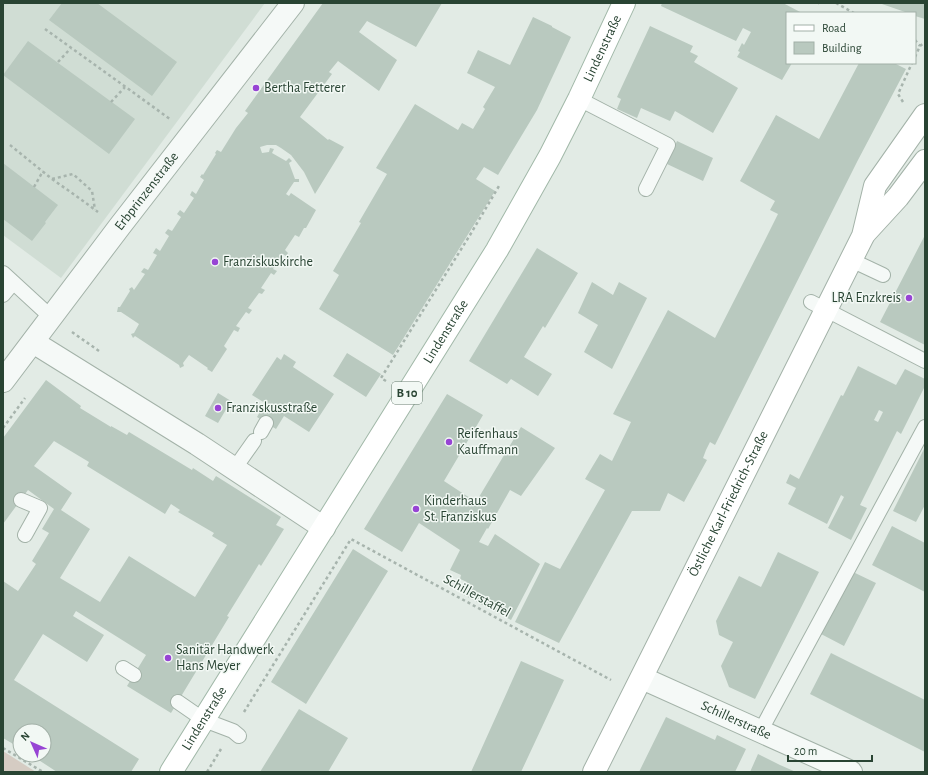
<svg xmlns="http://www.w3.org/2000/svg" width="928" height="775" font-family="'Alegreya Sans',sans-serif">
<rect width="100%" height="100%" fill="#e2ebe5"/>
<path fill="#d0ddd4" d="M3 3H265L61 278 3 235Z"/>
<path fill="#d5ccc3" d="M3 751 36 772H3Z"/>
<path fill="#b9c9bf" fill-rule="evenodd" d="M62 3H97L177 62 152 96 49 20Z
M323 3H442L416 47 367 21 359 32 397 60 379 91 338 61 329 72 332 74 300 117 328 140 329 139 344 147 315 194 304 172 291 155 281 148 276 145H267L260 147 262 153 269 152 270 148 274 149 272 153 286 161 289 158 292 161 289 163 295 179H299V182H294L286 194 289 196 291 193 316 210 306 228H304L299 237 295 235 285 250 288 253 286 256 283 254 273 269 277 271 274 275 271 273 261 288 265 290 262 294 259 293 248 308 252 310 249 314 246 312 236 326 240 328 238 332 234 330 224 346 227 349 212 372 207 369 208 368 189 355 183 363 184 366 180 368 179 365 135 336 133 338 131 334 134 333 139 324 121 312H117L118 307H120L130 291 129 289 132 287 134 290 145 274 141 272 144 268 148 270 157 255 153 253 156 248 160 251 169 236 165 233 168 229 172 231 181 217 177 214 180 210 184 213 194 198 190 195 192 191 196 194 204 180 200 177 202 174 203 175 216 154 215 153 217 150 221 152 236 128 248 113 245 111Z
M662 3H783L802 13H787V63H792L782 80 737 57 740 52 738 51 742 43 744 45 751 32 743 28 736 41 661 6Z
M879 3H925V19L915 16V13H908Z
M533 17 552 26V27L571 37 537 110 498 175 484 167 476 179 495 191 393 355 319 309 339 275 333 271 361 223 359 222 387 174 376 168 415 104 458 130 462 123 473 129 485 109 483 107 495 87 467 73 478 50 510 65Z
M650 26 693 46 690 52 698 56 694 62 738 88 713 133 675 111 670 121 641 108 637 118 617 109 621 99 617 97Z
M28 41 135 119 109 154 3 75Z
M859 63H894L906 69 858 160 715 445 710 442 706 450 703 458 707 460 684 502 668 493 660 511H632L559 643 515 622 545 562 560 569 605 490 585 479 600 454 612 461 631 422 613 414 668 310 715 338 765 240 778 214 770 210 775 201 740 181 776 115 819 139Z
M677 141 713 158 703 181 667 164Z
M3 163 58 205 45 222 46 223 32 241 3 219Z
M925 235V345L880 322Z
M537 248 578 273 545 328 543 326 524 357 552 374 538 396 511 379 507 384 469 361Z
M592 282 613 295 619 282 647 298 612 369 584 352 598 325 578 313Z
M347 353 381 374 366 397 333 376Z
M284 354 296 362 293 367 334 394 309 432 284 416 276 429 257 417 265 403 252 395 277 357 281 360Z
M858 366 896 385 905 369 925 379V386L901 434 897 431 860 505 867 508 851 540 828 528 844 497 841 495 827 524 788 504 796 488 786 483 790 474 799 479 841 395 843 396ZM879 410 883 412 878 422 874 420Z
M46 380 81 406 80 408 111 427V426L127 435 129 432 192 470 193 468 213 481 216 476 281 517 276 525 284 529 261 566 259 564 227 616 229 617 171 713 127 686 146 655 76 611 73 616 104 635 87 662 43 634 14 680 139 759 131 772H57L31 755H44V731H20V748L3 738V581L18 591 36 564 32 561 49 533 42 529 54 509 28 490 3 524V438ZM54 441 89 462 87 466 165 514 171 504 180 510 178 512 214 533 212 536 227 545 195 597 129 556 100 602 60 578 90 529 61 510 72 493 34 466Z
M218 393 231 401 218 423 205 416Z
M447 394 483 415 444 481 476 502 521 427 555 448 521 496 510 490 488 529 487 528 479 542 488 546 495 534 540 564 511 620 462 594 467 582 460 579 461 575 450 570 460 550 419 523 402 552 364 529Z
M925 447V505L916 522 893 511Z
M892 526 925 543V592L872 565Z
M353 549 388 571 306 704 271 682Z
M778 552 819 572 755 699 729 687 721 666 733 642 719 635 716 621 739 576 761 587Z
M853 572 876 583 844 646 821 634Z
M831 653 925 700V752L810 694Z
M521 661 564 680 521 772H471Z
M299 709 348 738 328 772H260Z
M666 717 715 740 717 735 746 749 735 772H639Z
M758 754 780 765 796 772H750Z"/>
<g fill="none" stroke-linecap="round" stroke-linejoin="round">
<defs>
<path id="lane" d="M579 99 668 145 646 189
M851 260 883 275
M3 273 52 318
M3 295 13 283
M811 302 925 361
M261 432 266 423
M235 468 254 441
M21 500 40 508 25 535
M123 668 134 675
M178 702 204 720 233 731 239 736
M760 732 925 427"/>
<g id="street">
<path d="M33 342 197 444 324 528"/>
<path id="s1" d="M3 381 120 226 293 3"/>
<path id="s2" d="M642 678 851 772"/>
</g>
<g id="secondary">
<path d="M865 233 898 197 925 161"/>
<path id="s3" d="M594 772 863 236 875 186 925 115"/>
</g>
<g id="primary">
<path id="s4" d="M171 772 497 250 550 156 579 99 624 3"/>
</g>
</defs>
<use href="#lane" stroke="#a3b2a8" stroke-width="16"/>
<use href="#street" stroke="#a3b2a8" stroke-width="24"/>
<use href="#secondary" stroke="#a3b2a8" stroke-width="24"/>
<use href="#primary" stroke="#a1b8a8" stroke-width="24"/>
<path stroke="#a7b4ad" stroke-width="2.5" stroke-dasharray="3 3" stroke-linecap="butt" d="M818 3H819
M836 3 854 13
M45 29 170 119
M915 40 920 46
M915 57 920 46 925 42
M58 62 71 48
M111 102 125 87
M903 102 898 94 912 63
M10 145 52 179 79 198 98 212
M52 179 73 174 92 191 95 210
M34 187 43 171
M72 332 99 351
M386 381 381 378 470 235 499 186
M3 428 25 398
M244 712 351 539 611 680
M3 748 43 772
M207 772 221 749"/>
<use href="#lane" stroke="#f5f9f7" stroke-width="14"/>
<use href="#street" stroke="#f5f9f7" stroke-width="22"/>
<use href="#secondary" stroke="#fff" stroke-width="22"/>
<use href="#primary" stroke="#fff" stroke-width="22"/>
</g>
<g fill="#9744d4" stroke="#f2f8f4" stroke-width="1.5">
<circle cx="256" cy="88" r="4"/>
<circle cx="215" cy="262" r="4"/>
<circle cx="909" cy="298" r="4"/>
<circle cx="218" cy="408" r="4"/>
<circle cx="449" cy="442" r="4"/>
<circle cx="416" cy="509" r="4"/>
<circle cx="168" cy="658" r="4"/>
</g>
<g text-anchor="middle" dominant-baseline="central" stroke-width="3" stroke-linejoin="round" paint-order="stroke">
<rect fill="#f2f8f4" stroke="#657a6d" stroke-width="1" x="392" y="382" width="30" height="22" rx="3"/>
<g font-size="13" font-weight="bold" fill="#294433">
<text x="407" y="393">B 10</text>
</g>
<g font-size="14" fill="#294433" stroke="#f2f8f4">
<text stroke="none"><textPath href="#s4" startOffset="843">Lindenstraße</textPath></text>
<text stroke="none"><textPath href="#s1" startOffset="238">Erbprinzenstraße</textPath></text>
<text stroke="none"><textPath href="#s4" startOffset="519">Lindenstraße</textPath></text>
<text stroke="none"><textPath href="#s3" startOffset="300">Östliche Karl-Friedrich-Straße</textPath></text>
<text transform="translate(477 596) rotate(29)">Schillerstaffel</text>
<text stroke="none"><textPath href="#s4" startOffset="63">Lindenstraße</textPath></text>
<text stroke="none"><textPath href="#s2" startOffset="103">Schillerstraße</textPath></text>
</g>
<g font-size="14" fill="#294433" stroke="#f2f8f4" text-anchor="start">
<text x="264" y="88">Bertha Fetterer</text>
<text x="223" y="262">Franziskuskirche</text>
<text x="901" y="298" text-anchor="end">LRA Enzkreis</text>
<text x="226" y="408">Franziskusstraße</text>
<text x="457" y="434">Reifenhaus<tspan x="457" dy="16">Kauffmann</tspan></text>
<text x="424" y="501">Kinderhaus<tspan x="424" dy="16">St. Franziskus</tspan></text>
<text x="176" y="650">Sanitär Handwerk<tspan x="176" dy="16">Hans Meyer</tspan></text>
</g>
</g>
<rect width="928" height="775" fill="none" stroke="#294433" stroke-width="8"/>
<rect x="786" y="12" width="130" height="52" fill="#f2f8f4" stroke="#a2b0a7"/>
<rect x="794" y="25" width="20" height="6" fill="#ffffff" stroke="#a2b0a7"/>
<text x="822" y="32" font-size="12" fill="#294433">Road</text>
<rect x="794" y="42" width="20" height="12" fill="#b9c9bf" stroke="#a2b0a7"/>
<text x="822" y="52" font-size="12" fill="#294433">Building</text>
<g transform="translate(32 743) rotate(315)"><circle r="19" fill="#f2f8f4" stroke="#a2b0a7"/>
<path d="M0-3L7 15L0 10L-7 15Z" fill="#9744d4"/>
<text y="-6" font-size="11" font-weight="bold" text-anchor="middle" fill="#294433">N</text>
</g>
<path d="M788 755v6h84v-6" fill="none" stroke="#294433" stroke-width="2"/>
<text x="794" y="755" font-size="12" fill="#294433" stroke="#f2f8f4" stroke-width="3" paint-order="stroke">20 m</text>
</svg>
